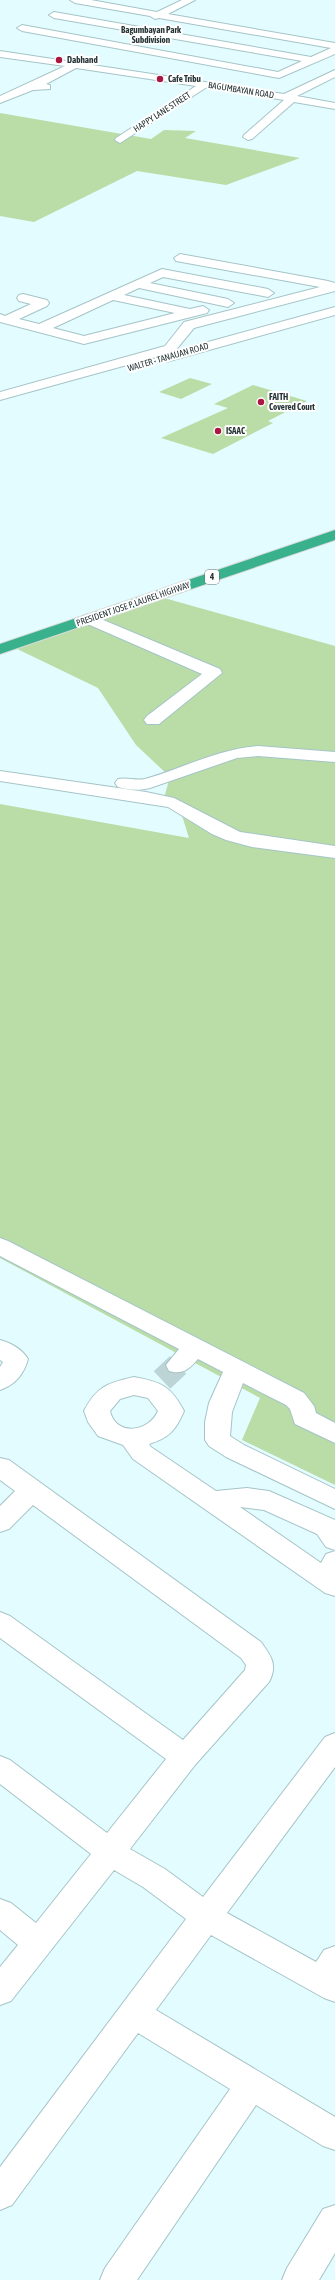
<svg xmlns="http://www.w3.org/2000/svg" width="335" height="2280" font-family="'Asap Condensed',sans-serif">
<rect width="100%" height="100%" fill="#e3fcff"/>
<path fill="#badda7" d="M0 113 151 139 164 130 196 131 185 138 300 158 226 185 137 171 34 222 0 216Z
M190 378 212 384 181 399 159 392Z
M253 385 307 401 268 421 273 423 213 454 161 438 228 408 214 404Z
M157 596 335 646V1485L242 1440 260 1398 0 1258V804L189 838 179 806 163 801 170 777 136 745 98 688 11 646Z"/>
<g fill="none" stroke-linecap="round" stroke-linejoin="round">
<path stroke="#bdd4d7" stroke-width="24" stroke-dasharray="24 12" stroke-linecap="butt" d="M162 1380 178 1365"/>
<defs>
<path id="minor" d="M70 0H91L157 12 182 0H195L168 14 335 43V54L279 78 22 31 17 28 22 25 278 72 302 61 54 18 49 15 54 12 311 57 331 48 159 18 155 19 150 16 75 3Z
M0 51 284 94 335 70V77L297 96 335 103V109L294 102 252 139 248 140 243 137 244 135 284 100 207 87 120 143 115 140 116 138 196 86 76 68 46 84 50 85V89L33 90 0 103V96L65 66 0 57Z
M180 254 328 281 335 283V291L194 328 175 351 335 307V315L166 362H156V357L0 400V392L165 346 184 322 320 287 176 261 174 258Z
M162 269 268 289 274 293 268 297 163 277 150 283 228 299 234 303 228 307 139 288 124 295 190 309 203 306 209 310 207 313 84 344 0 322V314L5 316 31 304 19 301 17 298 19 295 23 294 47 300 49 303 47 306 19 319 39 324ZM113 300 175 313 84 336 53 328Z
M89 614 220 669 222 673 159 724H147L144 720 147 716 202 674 83 622 81 619 83 616Z
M258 746 335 752V762L258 756 237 758 150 788C139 791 129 790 118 787L115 783 118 779C127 777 136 781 145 779 184 768 217 749 258 746Z
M0 771 146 792 174 798 240 832 335 846V858L252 847 226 840 212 834 168 807 0 781Z
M0 1238 8 1241 304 1393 314 1406 316 1413 335 1423V1443L295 1424 290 1409 286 1405 243 1383 232 1412 230 1436 244 1445 335 1489V1509L226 1457 209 1446 205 1440V1422L209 1403 223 1372 198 1359C189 1369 183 1375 169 1371L166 1365 179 1349 0 1256Z
M0 1340C11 1343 22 1349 28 1359 24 1374 15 1385 0 1390V1367L3 1362 0 1360Z
M134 1377C161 1382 171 1386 184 1411 176 1430 169 1438 149 1444L151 1447 216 1491 247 1488 269 1491 335 1520V1550L326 1547 317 1534 264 1510 240 1507 321 1563 326 1554 335 1551V1596L325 1593 133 1459 123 1445 98 1436 88 1422 84 1411C97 1386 108 1383 134 1377ZM134 1395 148 1398 158 1411C149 1432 116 1437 110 1411L120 1399Z
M0 1458 9 1460 261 1642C271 1656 278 1665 269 1682L195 1765 130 1849 165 1869 203 1897 325 1737 335 1733V1767L227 1913 316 1962 324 1950 335 1946V2002L324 1998 211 1935 156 2010 335 2117V2150L323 2146 256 2105 137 2280H100L105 2268 230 2089 138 2033 12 2205 0 2210V2167L186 1919 143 1887 114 1870 11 2001 0 2005V1967L18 1945 0 1930V1899L11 1903 36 1923 91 1854 0 1784V1756L10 1760 107 1833 166 1759 0 1638V1612L10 1616 183 1740 245 1670 246 1665 241 1658 33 1505 9 1529 0 1532V1506L15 1491 0 1480Z
M335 2205V2253L319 2280H282L287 2268 323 2209Z"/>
<path id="highway" d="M335 530V540L0 654V644Z"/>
</defs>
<use href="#minor" stroke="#a5c4c7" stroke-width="2"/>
<use href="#highway" stroke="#d8dadb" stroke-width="2"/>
<use href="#minor" fill="#fff" fill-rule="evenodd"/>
<use href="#highway" fill="#38b18c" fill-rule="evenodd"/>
</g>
<g fill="#ac1741" stroke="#fff" stroke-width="1.5">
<circle cx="59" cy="60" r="4"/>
<circle cx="160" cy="79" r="4"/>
<circle cx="261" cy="402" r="4"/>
<circle cx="218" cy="431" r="4"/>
</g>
<g text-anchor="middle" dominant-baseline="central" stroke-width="4" stroke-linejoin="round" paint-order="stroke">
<g font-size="9" font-weight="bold" fill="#273435" stroke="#fff">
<text x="151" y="30">Bagumbayan Park<tspan x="151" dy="10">Subdivision</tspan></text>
</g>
<g font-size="9" font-weight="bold" fill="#273435" stroke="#fff" text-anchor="start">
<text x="67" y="60">Dabhand</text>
<text x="168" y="79">Cafe Tribu</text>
<text x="269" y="397">FAITH<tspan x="269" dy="10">Covered Court</tspan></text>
<text x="226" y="431">ISAAC</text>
</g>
<g font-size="9" fill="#273435" stroke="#fff">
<text transform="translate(241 90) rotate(9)">BAGUMBAYAN ROAD</text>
<text transform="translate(162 112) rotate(-33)">HAPPY LANE STREET</text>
<text transform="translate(168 357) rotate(-16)">WALTER - TANAUAN ROAD</text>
<text transform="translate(133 604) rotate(-19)">PRESIDENT JOSE P. LAUREL HIGHWAY</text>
</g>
<rect fill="#fff" stroke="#687172" stroke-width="1" x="205" y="570" width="14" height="14" rx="3"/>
<g font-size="9" font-weight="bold" fill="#273435">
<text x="212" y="577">4</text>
</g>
</g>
</svg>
